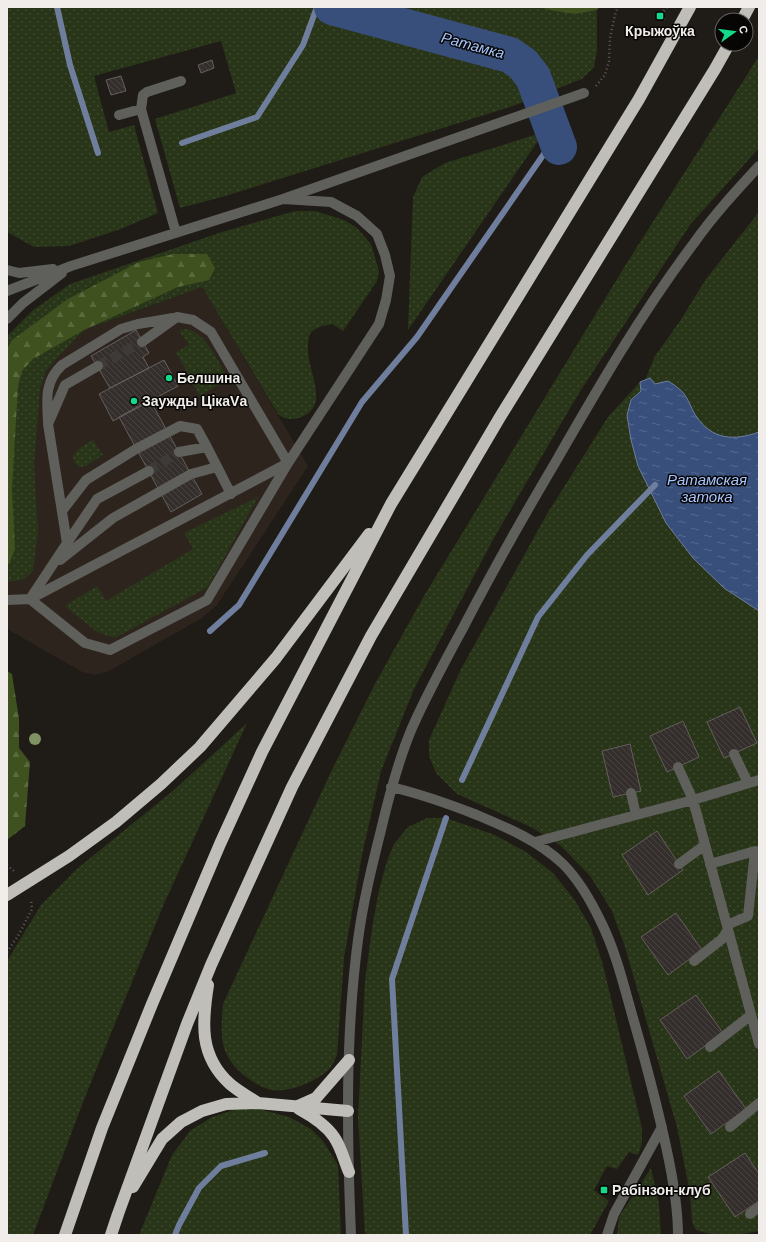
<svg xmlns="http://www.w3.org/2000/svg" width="766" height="1242" font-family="Arial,sans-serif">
<defs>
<pattern id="grass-dots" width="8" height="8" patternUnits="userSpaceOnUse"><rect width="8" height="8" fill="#293518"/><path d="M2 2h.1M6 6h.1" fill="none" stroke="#3e492e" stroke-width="1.8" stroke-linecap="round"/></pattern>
<pattern id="forest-firs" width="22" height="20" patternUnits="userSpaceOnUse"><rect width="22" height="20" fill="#3e511e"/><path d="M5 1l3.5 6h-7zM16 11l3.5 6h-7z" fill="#5a6a3f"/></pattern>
<pattern id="water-ripples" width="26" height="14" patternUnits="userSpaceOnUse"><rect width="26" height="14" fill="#384f7c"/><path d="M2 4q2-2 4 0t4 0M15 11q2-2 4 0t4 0" fill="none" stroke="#55698f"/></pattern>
<pattern id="building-back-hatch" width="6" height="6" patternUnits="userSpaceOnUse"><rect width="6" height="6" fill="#342f2d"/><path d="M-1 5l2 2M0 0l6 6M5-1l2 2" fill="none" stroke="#484341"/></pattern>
</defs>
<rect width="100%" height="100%" fill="#1f1b17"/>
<path fill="#2d241d" d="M202 287 308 466 217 605 202 618 109 671 95 675 82 672 7 629V569L18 386 84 330Z"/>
<path fill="url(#grass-dots)" d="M7 7H539L554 11 576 14 597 10V51L594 67 582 79 510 107 222 197 180 208 155 119 236 93 221 41 94 76 109 132 134 125 158 213 121 229 69 246 34 247 9 233 7 230Z
M759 56V148L690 225 579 393 495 536 414 689 381 771 362 855 344 958 337 1055C335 1059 333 1065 330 1068 319 1081 285 1095 268 1089 253 1084 234 1070 227 1055 219 1040 222 1020 223 1004L330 774 376 682 424 596 628 261Z
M544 132 408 330 413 197 422 177 445 163Z
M295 211H315L344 220 357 228 371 244 379 271 377 281 343 331 332 324C323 326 313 327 309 336 308 339 309 343 308 346 307 363 318 384 316 400 314 417 289 425 278 414L202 287 84 330 57 358 46 371 40 390 34 464 38 531 33 571 23 580 7 582V336L32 311 70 284 222 232Z
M759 212V432L738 438 721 437 706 429 696 416 688 400 645 380 655 356 680 321 706 279Z
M186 329C206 332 218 362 228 379L200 396 176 352 189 345 179 331Z
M640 382 641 391 631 400 627 415 631 440 638 466 666 523 693 558 724 588 759 611V1231C736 1236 720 1238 696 1230L692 1222 690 1193 677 1127 625 947 612 911 590 876 561 846 531 827 457 794 436 773 429 756V740L461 669 547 514 608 417Z
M93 440 103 455 86 466 79 467C64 454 82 447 93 440Z
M258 497 208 587 115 638 97 632 65 606 97 586 106 601 193 549 184 533Z
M247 723 163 906 85 1097 33 1235H7V961L41 905 78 868 174 790Z
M427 818H446L495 835 526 852 553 873 574 899 591 928 603 965 642 1128V1143L638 1155 629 1152 617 1169 607 1166 594 1190 609 1201 590 1235H365L358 1117 365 981 372 928 379 890 387 861 394 844 408 827Z
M256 1108 289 1117 311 1129 323 1141 338 1165 341 1235H139L172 1155 190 1131 212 1117 233 1110Z
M651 1168 659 1204 661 1235H617L619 1217Z"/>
<path fill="url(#forest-firs)" d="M539 7H599L597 10 576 14 554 11Z
M173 254H207L215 268 209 280 178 287 84 330 33 359 22 371 18 386 12 489 15 549 9 564 7 565V349L12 340 68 299 139 262Z
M7 671 12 674 19 719V748L30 762 25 826 7 840Z"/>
<path fill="url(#water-ripples)" stroke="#6f7e9d" d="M650 378 655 384 668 381C671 383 675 385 678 388 688 395 690 407 696 416 712 440 734 441 759 432V611L724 588 693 558 666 523 638 466 631 440 627 415 631 400 641 391 640 382Z"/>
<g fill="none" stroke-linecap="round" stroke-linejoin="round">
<path stroke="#6f7e9d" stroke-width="6" d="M57 7 70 65 98 153
M182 143 257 117 303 45 317 7
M210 631 239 605 362 402 417 337 555 138
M462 780 538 617 587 555 655 485
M175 1235 179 1225 199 1188 221 1166 265 1153
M406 1235 392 979 446 818"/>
<path stroke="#384f7c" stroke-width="36" d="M332 7 510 55 523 64 533 77 559 147"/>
</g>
<path fill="url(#building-back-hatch)" stroke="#645e5c" d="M212 60 214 68 201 73 198 65Z
M121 76 126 91 111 95 106 80Z
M136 330 149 353 143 357 149 368 110 388 91 356Z
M164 360 178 386 113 421 99 394Z
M150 400 202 494 171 512 119 417Z
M740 707 757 743 724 758 707 722Z
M683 721 699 757 667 772 650 736Z
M630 744 641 791 613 797 602 751Z
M657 831 683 870 648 895 622 855Z
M676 913 702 950 668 975 641 937Z
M696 995 723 1033 687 1059 660 1020Z
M719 1071 746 1109 711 1134 684 1096Z
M745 1153 759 1174V1201L735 1217 708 1177Z"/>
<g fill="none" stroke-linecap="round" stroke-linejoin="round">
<path stroke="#3e3a37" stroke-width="10" stroke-dasharray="10 5" stroke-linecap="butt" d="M98 366 142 342
M149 471 179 452"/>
<path stroke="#605c59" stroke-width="2.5" stroke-dasharray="1 3" stroke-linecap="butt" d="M665 19 660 16 667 7
M596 86 605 75 609 61 610 38 615 15 618 7
M7 865 15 872
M7 952 18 936 32 909 31 899"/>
<path stroke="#5f5f5c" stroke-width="10" d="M119 115 141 109
M176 233 141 109 143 95 147 92 181 81
M7 270 19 273 53 269
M7 291 71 266 283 199 584 93
M7 319 23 303 62 273
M98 366 65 385 48 424 67 543 30 599 85 643 110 650 207 600 288 463 211 332 193 320 177 317 142 342
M48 422C47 400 44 382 62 365L121 329 138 324 173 318
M179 452 207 447 231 494
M62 511 86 480 136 449 180 426 197 429 207 447
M67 543 97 499 149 471
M60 560 113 518 191 474 217 467
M7 600 30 599 288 463 379 324 386 300 390 276 385 255 377 234 357 216 331 202 283 199
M734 754 748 783
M759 780 693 800 759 1044
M391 787C421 794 449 804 477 815 508 828 539 841 563 864 580 881 591 901 601 922 617 954 625 991 635 1025 647 1067 658 1109 667 1151 673 1179 678 1206 678 1235
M631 793 636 815 693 800 678 767
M535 842 636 815
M679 864 705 845
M710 864 755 851 748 916 727 925
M694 961 722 939 728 930
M710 1047 751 1015
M730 1127 759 1103
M750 1214 759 1207
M351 1235C347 1137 345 1037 358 940 363 902 372 866 381 830 389 796 398 761 412 728 427 694 445 661 463 628 492 572 523 517 555 463 598 388 642 312 694 243 713 216 736 191 759 166
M607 1235 614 1214 662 1127"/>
<path stroke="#c0beb8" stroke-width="12" d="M742 20 749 7
M7 895 69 856 116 822 161 784 200 747 276 658 369 534
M208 985C202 1023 199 1056 230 1084 238 1091 249 1097 258 1103
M298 1106 316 1098 349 1060
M299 1109C312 1116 326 1125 334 1137 341 1147 344 1160 349 1172
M133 1187 162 1139 181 1122 202 1111 226 1104 258 1103 348 1111
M65 1235 102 1128 152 1004 220 844 262 752 391 504 639 99 690 7
M111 1235 118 1214 187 1024 211 965 292 787 371 636 500 417 715 69 729 44"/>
</g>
<circle fill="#809163" cx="35" cy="739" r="6"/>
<g fill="#14d989" stroke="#070605" stroke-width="1.5">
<rect x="656" y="12" width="8" height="8" rx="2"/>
<circle cx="169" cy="378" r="4"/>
<circle cx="134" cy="401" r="4"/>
<rect x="600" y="1186" width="8" height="8" rx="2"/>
</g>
<g text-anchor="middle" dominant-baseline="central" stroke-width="3" stroke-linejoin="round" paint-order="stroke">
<g font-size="14" font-weight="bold" fill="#f0edeb" stroke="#070605" text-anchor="start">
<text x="660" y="31" text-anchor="middle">Крыжоўка</text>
<text x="177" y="378">Белшина</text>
<text x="142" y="401">Заужды ЦікаVа</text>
<text x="612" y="1190">Рабінзон-клуб</text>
</g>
<g font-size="15" font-style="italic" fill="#a7c5ff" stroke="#070605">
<text transform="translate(473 45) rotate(15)">Ратамка</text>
<text x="707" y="479">Ратамская<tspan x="707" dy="17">затока</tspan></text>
</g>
</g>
<rect width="766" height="1242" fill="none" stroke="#f0edeb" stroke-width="16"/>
<g transform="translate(734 32) rotate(76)"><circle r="19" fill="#070605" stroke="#646261"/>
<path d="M0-3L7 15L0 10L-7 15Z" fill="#14d989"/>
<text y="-6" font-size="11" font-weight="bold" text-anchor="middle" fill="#f0edeb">С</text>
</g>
</svg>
